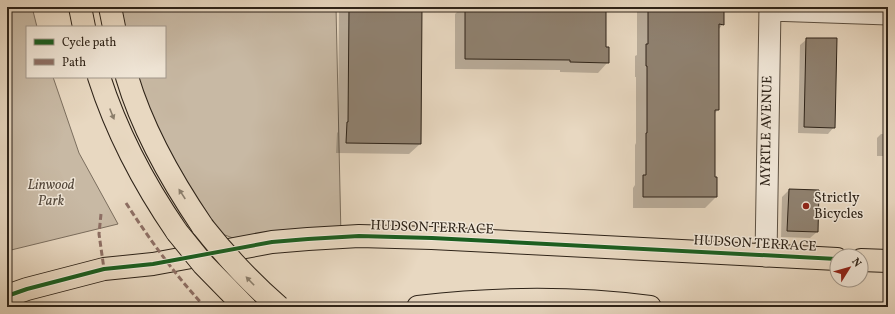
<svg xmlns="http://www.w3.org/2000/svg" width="895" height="314" font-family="Vollkorn,serif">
<rect width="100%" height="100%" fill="#e8d8c1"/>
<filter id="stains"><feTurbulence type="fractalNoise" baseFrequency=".005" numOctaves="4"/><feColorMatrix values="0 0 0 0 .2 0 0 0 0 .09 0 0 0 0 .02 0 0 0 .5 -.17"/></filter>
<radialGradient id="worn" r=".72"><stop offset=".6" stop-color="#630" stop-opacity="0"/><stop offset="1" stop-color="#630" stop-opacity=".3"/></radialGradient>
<path fill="#c8b9a4" stroke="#7b6e5e" d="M7 7H32L37 27H27V77H53L79 153 118 224 7 251Z
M110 7H336L341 237 252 245 203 227 127 77H165V27H114Z"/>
<path fill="#0003" d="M339 7H421L420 144 409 154 336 153 337 133 338 132Z
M462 7H605V48L608 62 598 73 560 72V70L455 69V14Z
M637 7H723V24L718 30V110L714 114V178L716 197 705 208H633V188L635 185V145L636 143V77H635V56L637 55Z
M807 39 834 127 828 134 798 133 800 45Z
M881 134H888V156H877V138Z
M789 190 818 191 817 232 810 238 781 237 782 197Z"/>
<path fill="#8f8170" stroke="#2e2318" d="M349 7H422L421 144 346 143 347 122H348Z
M465 7H606V47H609V63L570 62V60L465 59Z
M648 7H724V25L719 24V110H715V177H717V197H643V175H646V133H647V66H646V44H648Z
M806 38H837L835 128 804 127Z
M789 189 819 190 818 232 787 231Z"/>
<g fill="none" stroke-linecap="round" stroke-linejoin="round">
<defs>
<path id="minor" d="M770 10 888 14
M766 256 770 7"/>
<path id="major" d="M861 260 888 261
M7 296 27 289 104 269 153 264 272 242 308 239 359 236 432 238 837 259"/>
<path id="highway" d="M80 7 84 27
M110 7 114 27
M99 77C117 133 144 184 177 232
M127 77C143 131 171 180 203 227
M418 307C495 298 573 297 650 307"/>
</defs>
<use href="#minor" stroke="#5c5042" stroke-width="23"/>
<use href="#major" stroke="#2e2318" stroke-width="24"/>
<use href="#highway" stroke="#2e2318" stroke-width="24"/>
<use href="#minor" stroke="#f0e6d7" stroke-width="21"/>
<use href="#major" stroke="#e8d8c1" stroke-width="22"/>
<use href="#highway" stroke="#e8d8c1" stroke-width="22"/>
<defs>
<path id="highway-bridge" d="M203 227C226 256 251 283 279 307
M177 232 203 264 245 307"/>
</defs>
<use href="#highway-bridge" stroke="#2e2318" stroke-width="24" stroke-linecap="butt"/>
<use href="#highway-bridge" stroke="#e8d8c1" stroke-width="22"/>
<path stroke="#8d6e63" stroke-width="3" stroke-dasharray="6 3" stroke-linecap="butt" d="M126 203C150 240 175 275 205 307
M101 214 99 234 104 269"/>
<defs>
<path id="cycleway" d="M7 296 27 289 104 269 153 264 272 242 308 239 359 236 432 238 837 259"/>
</defs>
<use href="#cycleway" stroke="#f0e6d7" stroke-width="6"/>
<use href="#cycleway" stroke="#1b5e20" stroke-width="4"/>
</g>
<defs><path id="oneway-solid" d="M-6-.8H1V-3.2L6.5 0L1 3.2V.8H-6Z"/></defs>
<g fill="#8b7e6c">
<use href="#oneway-solid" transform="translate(112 114) rotate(68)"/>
<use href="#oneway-solid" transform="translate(182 194) rotate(-123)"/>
<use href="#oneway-solid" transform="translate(250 281) rotate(-134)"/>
</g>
<circle fill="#8f2418" stroke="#f0e6d7" stroke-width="1.5" cx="806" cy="206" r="4"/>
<g text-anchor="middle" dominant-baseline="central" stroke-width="3" stroke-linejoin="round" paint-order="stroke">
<g font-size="14" fill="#2e2318" stroke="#f0e6d7">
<text transform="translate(767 131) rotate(-89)">MYRTLE AVENUE</text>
<text transform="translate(432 228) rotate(2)">HUDSON TERRACE</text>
<text transform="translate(755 244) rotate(3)">HUDSON TERRACE</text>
</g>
<g font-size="14" font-style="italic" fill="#54483b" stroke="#f0e6d7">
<text x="51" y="185">Linwood<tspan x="51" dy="16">Park</tspan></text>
</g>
<g font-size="14" fill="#2e2318" stroke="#f0e6d7" text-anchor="start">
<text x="814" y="198">Strictly<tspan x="814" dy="16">Bicycles</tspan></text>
</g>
</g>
<rect width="895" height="314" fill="none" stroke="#e8d8c1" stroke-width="24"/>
<rect x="8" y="8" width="879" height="298" fill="none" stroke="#2e2318" stroke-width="2"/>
<rect x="12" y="12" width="871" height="290" fill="none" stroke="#2e2318"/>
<rect x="26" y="26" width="140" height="52" fill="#f0e6d7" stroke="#a2988b"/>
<rect x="34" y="39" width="20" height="6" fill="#1b5e20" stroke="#a2988b"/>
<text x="62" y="46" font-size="12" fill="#2e2318">Cycle path</text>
<rect x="34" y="59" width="20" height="6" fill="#8d6e63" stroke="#a2988b"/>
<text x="62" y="66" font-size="12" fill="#2e2318">Path</text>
<g transform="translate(849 268) rotate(53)"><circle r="19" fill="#f0e6d7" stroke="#a2988b"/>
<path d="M0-3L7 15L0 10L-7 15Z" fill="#8f2418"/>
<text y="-6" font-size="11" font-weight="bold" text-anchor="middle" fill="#2e2318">N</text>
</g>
<rect width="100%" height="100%" filter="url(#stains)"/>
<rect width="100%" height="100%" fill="url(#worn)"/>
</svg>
